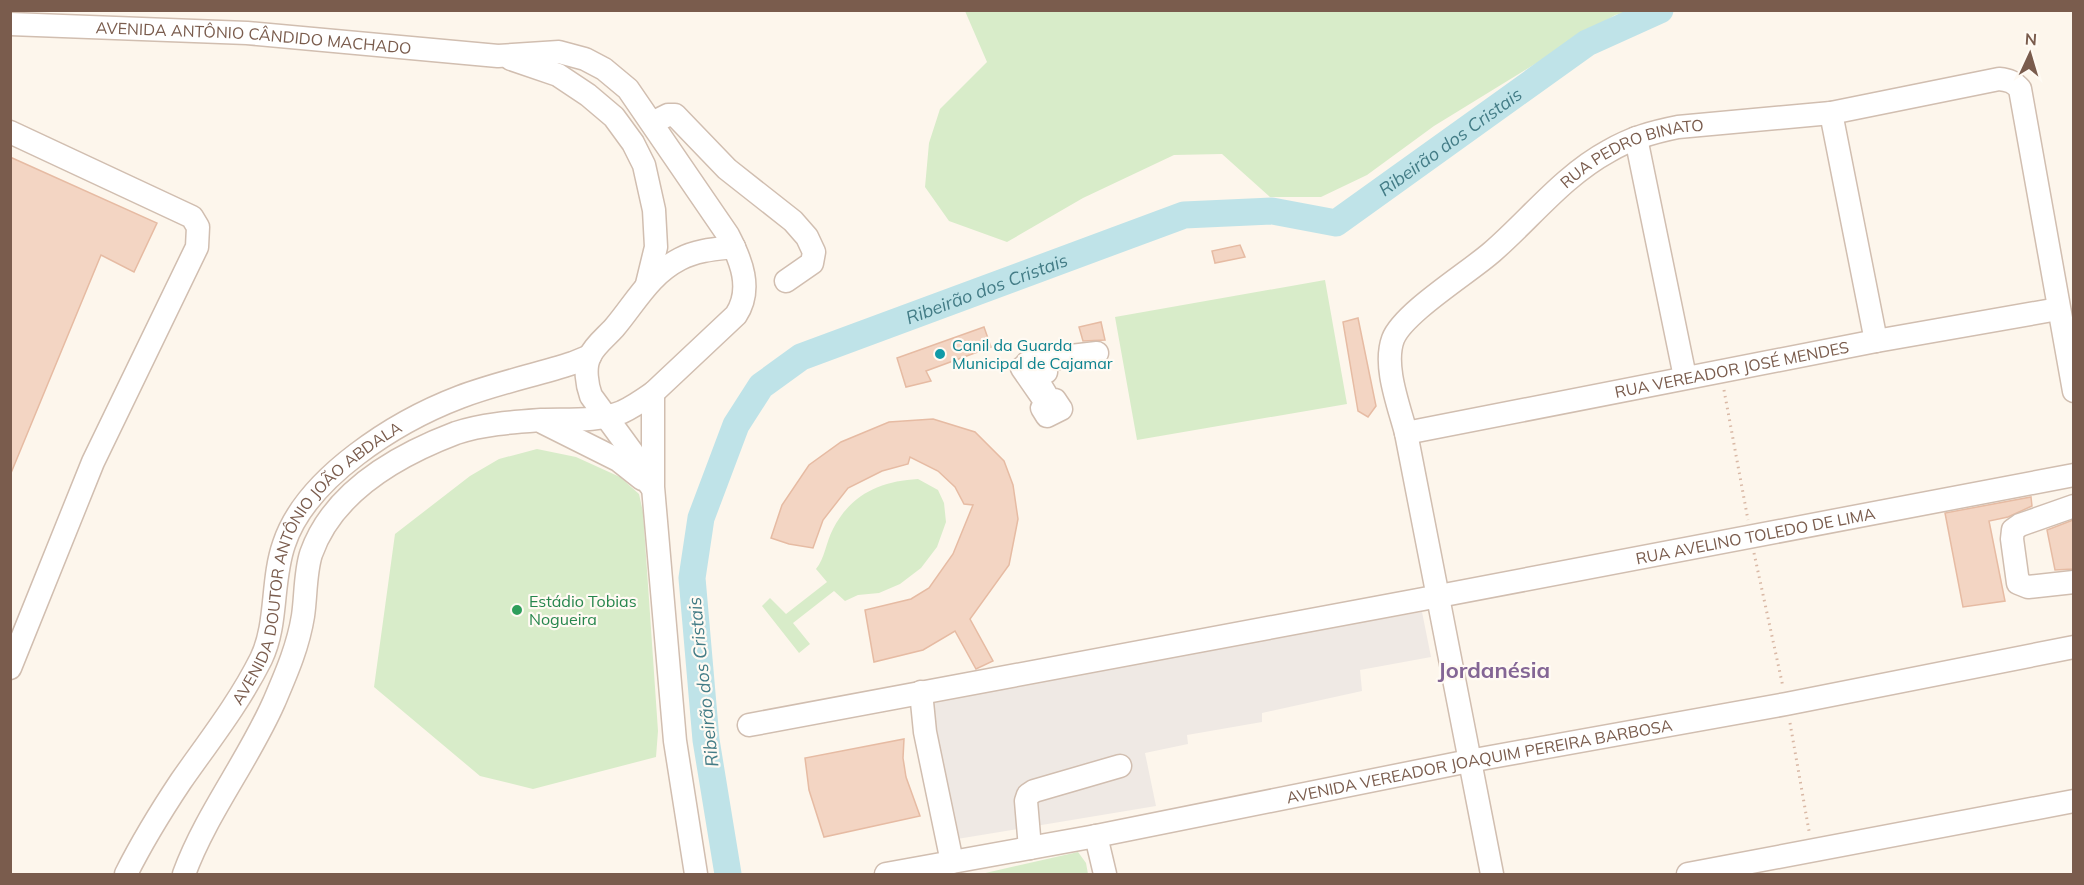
<svg xmlns="http://www.w3.org/2000/svg" width="2084" height="885" font-family="Mulish,sans-serif">
<rect width="100%" height="100%" fill="#fdf6ec"/>
<path fill="#efe9e4" d="M1422 612 1431 657 1360 670 1362 691 1262 713V722L1187 735 1188 744 1145 753 1156 806 957 839 928 703 1237 644Z"/>
<path fill="#d8ecc9" d="M965 11H1631L1615 15 1434 126 1367 175 1321 197H1270L1222 154 1174 155 1083 198 1007 242 949 221 925 187 929 143 940 109 987 62Z
M1325 280 1347 404 1137 440 1115 317Z
M537 449 576 457 620 477 639 494 643 512 658 731 656 757 533 789 480 776 374 687 395 534 470 476 499 459Z
M918 479 938 490 944 503 946 522 937 547 921 568 900 584 879 593 858 595 845 601 834 591 793 623 810 644 799 653 762 606 770 598 786 614 827 582 816 569C825 558 826 542 833 529 851 494 881 481 918 479Z
M1078 852 1086 863 1088 874H981Z"/>
<g fill="none" stroke-linecap="round" stroke-linejoin="round">
<path stroke="#bfe3e8" stroke-width="27" id="s1" d="M728 874 706 740 692 578 701 518 736 425 761 386 801 357 1184 215 1272 211 1336 223 1587 43 1660 10"/>
</g>
<path fill="#f3d5c3" stroke="#e6bba3" stroke-width="1.5" d="M10 157 157 223 134 272 101 255 11 473Z
M1240 245 1245 257 1215 263 1212 251Z
M1358 318 1376 406 1368 417 1358 411 1343 322Z
M1101 322 1105 340 1083 341 1079 327Z
M984 327 991 347 926 371 931 381 906 387 897 358Z
M933 419 975 432 1004 461 1013 485 1018 519 1009 565 970 619 993 661 976 669 955 631 923 650 874 662 865 610 911 599 929 588 953 554 973 505 964 504 955 487 938 471 910 457 908 464 882 471 848 488 823 520 813 548 789 544 771 538 782 505 809 465 841 442 889 422Z
M2031 497 2032 506 2008 517 1989 521 2005 601 1963 607 1945 513Z
M2073 520V569L2055 570 2047 530Z
M904 739 903 758 906 777 920 816 824 837 809 790 805 758Z"/>
<g fill="none" stroke-linecap="round" stroke-linejoin="round">
<defs>
<g id="minor">
<path id="s2" d="M10 24 247 33 498 56 559 52 585 59 604 69 628 89 728 235C741 260 753 289 736 315L653 393C643 400 633 407 622 412 597 422 567 419 541 420 514 422 483 424 456 433 398 455 333 491 311 554 305 573 306 596 303 616 298 647 286 674 274 702 248 761 206 814 184 874"/>
<path d="M511 59 558 75 588 95 614 117 633 143 644 165 654 210 656 247 647 284"/>
<path d="M1831 113 1876 341"/>
<path d="M652 123 668 115H675L727 169 793 221 807 237 814 252 812 263 786 281"/>
<path d="M10 132 192 217 198 227 197 247 93 462 10 668"/>
<path d="M1636 138 1685 377"/>
<path d="M1040 363 1062 357 1097 353"/>
<path d="M1022 368 1047 404 1042 408 1047 416 1061 409 1055 400 1051 403 1027 363 1038 359 1046 372"/>
<path d="M653 393V487L675 741 696 874"/>
<path d="M544 423 618 460 642 479"/>
<path id="s3" d="M1406 433 1876 341 2058 309"/>
<path d="M652 486 650 485 632 452 591 396C587 385 584 367 590 356 594 346 607 336 614 328 636 302 649 275 680 259 697 250 716 249 734 247"/>
<path d="M2074 506 2020 525 2013 530 2012 539 2018 583 2028 587 2074 582"/>
<path d="M921 692 925 732 952 862"/>
<path id="s4" d="M749 725 1418 600 2074 475"/>
<path d="M1096 836 1105 874"/>
<path d="M1030 848 1026 801 1028 795 1034 791 1120 766"/>
<path id="s5" d="M126 874C142 842 161 811 181 781 209 741 239 703 261 659 278 624 271 581 284 544 306 477 397 421 460 397 497 383 536 375 573 363L590 356"/>
<path id="s6" d="M886 874 1096 836 1469 761 1786 704 2074 647"/>
<path id="s7" d="M1492 874 1406 433C1399 406 1383 366 1393 339 1403 313 1468 273 1492 252 1531 218 1563 176 1609 151 1631 138 1653 132 1678 127L1831 113 1999 79C2009 80 2014 82 2020 89L2074 391"/>
<path d="M1688 874 2074 801"/>
</g>
</defs>
<use href="#minor" stroke="#d1beb0" stroke-width="25"/>
<path stroke="#d9b8a5" stroke-width="3" stroke-dasharray="1.5 4.5" stroke-linecap="butt" d="M1724 390 1748 520
M1754 553 1783 687
M1790 723 1809 831"/>
<use href="#minor" stroke="#fff" stroke-width="22"/>
</g>
<circle fill="#0f9aa8" stroke="#fffaf3" stroke-width="2" cx="940" cy="354" r="6"/>
<circle fill="#2e9e5b" stroke="#fffaf3" stroke-width="2" cx="517" cy="610" r="6"/>
<g text-anchor="middle" dominant-baseline="central" stroke-width="4.5" stroke-linejoin="round" paint-order="stroke">
<g font-size="16" fill="#7a5c4d" stroke="#fffaf3">
<text stroke="none"><textPath href="#s2" startOffset="244">AVENIDA ANTÔNIO CÂNDIDO MACHADO</textPath></text>
<text stroke="none"><textPath href="#s7" startOffset="854">RUA PEDRO BINATO</textPath></text>
<text stroke="none"><textPath href="#s3" startOffset="332">RUA VEREADOR JOSÉ MENDES</textPath></text>
<text stroke="none"><textPath href="#s4" startOffset="1024">RUA AVELINO TOLEDO DE LIMA</textPath></text>
<text stroke="none"><textPath href="#s5" startOffset="372">AVENIDA DOUTOR ANTÔNIO JOÃO ABDALA</textPath></text>
<text stroke="none"><textPath href="#s6" startOffset="604">AVENIDA VEREADOR JOAQUIM PEREIRA BARBOSA</textPath></text>
</g>
<g font-size="16" fill="#0d838f" stroke="#fffaf3" text-anchor="start">
<text x="952" y="345">Canil da Guarda<tspan x="952" dy="18">Municipal de Cajamar</tspan></text>
</g>
<g font-size="16" fill="#27864d" stroke="#fffaf3" text-anchor="start">
<text x="529" y="601">Estádio Tobias<tspan x="529" dy="18">Nogueira</tspan></text>
</g>
<g font-size="18" font-style="italic" fill="#437c86" stroke="#fffaf3">
<text stroke="none"><textPath href="#s1" startOffset="1256">Ribeirão dos Cristais</textPath></text>
<text stroke="none"><textPath href="#s1" startOffset="752">Ribeirão dos Cristais</textPath></text>
<text transform="translate(703 682) rotate(-96)">Ribeirão dos Cristais</text>
</g>
<g font-size="22" font-weight="bold" fill="#846695" stroke="#fffaf3">
<text x="1494" y="670">Jordanésia</text>
</g>
</g>
<rect width="2084" height="885" fill="none" stroke="#7a5c4d" stroke-width="24"/>
<g transform="translate(2030 54) rotate(4)" stroke="#fffaf3" stroke-width="4.5" paint-order="stroke">
<path d="M0-4.5L10 22L0 15L-10 22Z" fill="#7a5c4d"/>
<text y="-9" font-size="16" font-weight="bold" text-anchor="middle" fill="#7a5c4d">N</text>
</g>
</svg>
